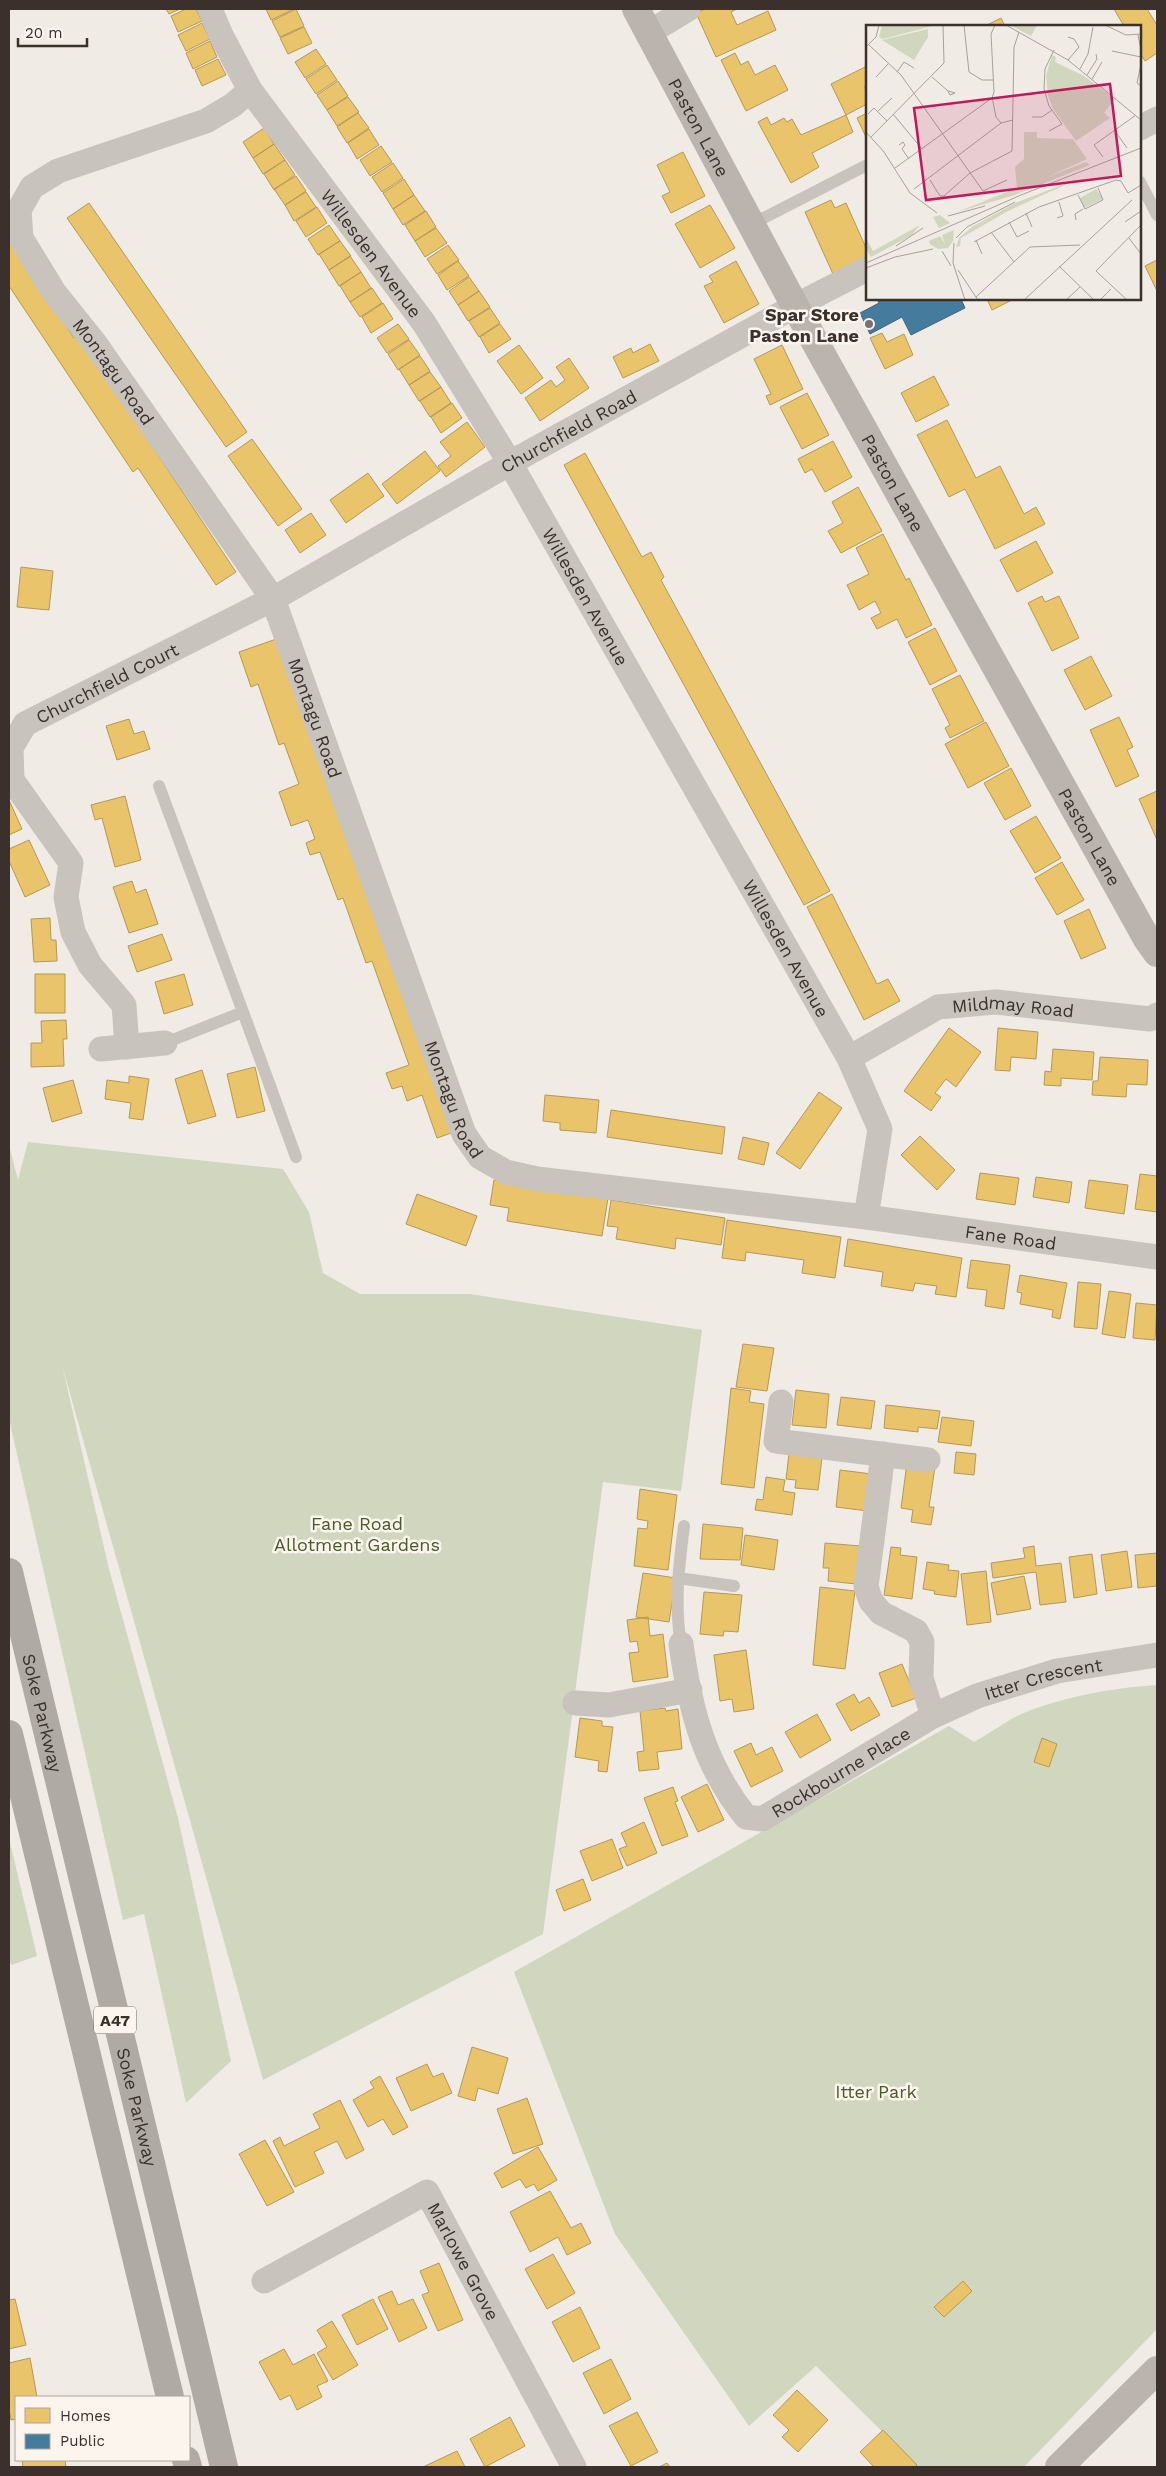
<svg xmlns="http://www.w3.org/2000/svg" width="1166" height="2476" font-family="'Work Sans',sans-serif">
<rect width="100%" height="100%" fill="#f0ebe5"/>
<path fill="#d1d6bf" d="M28 1142 283 1169 309 1212 323 1273 360 1294H470L702 1330 681 1491 603 1482 543 1934 263 2080 62 1365 109 1569 178 1818 231 2061 186 2103 144 1914 123 1920 9 1419V1145L18 1180Z
M1157 1685V2329L1024 2467H918L816 2366 749 2426 615 2234 514 1972 949 1726 974 1742C989 1734 1003 1723 1017 1716 1060 1697 1111 1688 1157 1685Z
M9 1838 37 1956 11 1965 9 1957Z"/>
<path fill="#e9c46a" stroke="#b59857" d="M166 9H180L169 14Z
M186 9H196L202 21 178 32 171 16Z
M266 9H294L271 20Z
M296 9 304 26 280 37 272 21Z
M705 9H737L731 12 737 25 768 11 776 30 716 57 696 13Z
M1114 9H1147L1157 25V53L1145 61 1140 53V26H1124Z
M1001 18 1005 26H985Z
M202 23 210 39 186 51 178 35Z
M304 27 312 43 288 54 280 38Z
M210 41 217 57 193 69 186 53Z
M316 49 326 64 305 78 295 62Z
M735 53 741 65 748 61 755 75 775 65 788 90 746 111 721 60Z
M218 59 226 75 202 86 195 70Z
M327 65 337 80 316 94 306 79Z
M867 66V84L864 86 867 93V104L846 115 831 84Z
M338 81 348 96 327 110 317 95Z
M348 97 359 112 337 126 327 110Z
M358 113 369 128 347 143 337 127Z
M867 113V139L857 118Z
M846 115 853 132 812 153 819 167 791 183 758 122 767 117 771 125 784 118 787 122 792 119 801 135Z
M264 128 274 144 253 158 243 142Z
M369 129 379 145 357 159 348 143Z
M274 144 285 160 263 174 253 158Z
M381 146 392 162 370 176 360 160Z
M683 152 705 196 671 213 662 196 670 192 657 165Z
M285 160 295 175 274 190 264 174Z
M393 163 403 178 382 192 372 177Z
M296 176 306 191 285 205 274 189Z
M404 179 414 195 393 209 383 193Z
M306 192 316 207 294 221 285 205Z
M414 195 425 211 403 225 393 209Z
M831 200 835 208 846 203 867 250V258L833 274 805 212Z
M89 203 247 432 226 447 67 218Z
M710 205 735 248 700 268 675 224Z
M317 207 327 223 306 237 296 221Z
M426 211 436 227 415 241 405 225Z
M329 225 340 241 318 255 308 239Z
M436 228 447 243 425 257 415 241Z
M9 239 74 338 78 335 236 572 216 585 138 468 133 472 9 286Z
M340 241 351 256 329 270 319 254Z
M448 245 459 260 437 274 427 259Z
M350 256 361 272 339 286 329 270Z
M1157 260V291L1145 266Z
M458 261 469 276 447 290 438 275Z
M736 261 759 304 724 323 704 286 713 282 709 276Z
M361 272 371 288 350 302 340 286Z
M469 277 479 291 458 305 449 291Z
M372 288 382 303 360 317 350 302Z
M479 291 490 307 468 321 458 305Z
M987 299H1014L992 310Z
M383 303 393 319 371 333 362 317Z
M490 308 500 323 479 337 469 321Z
M398 324 409 339 387 353 377 338Z
M500 324 511 339 489 353 480 337Z
M882 333 887 342 904 334 913 355 885 369 870 338Z
M409 340 420 355 398 370 388 354Z
M650 344 659 361 623 378 613 357 631 348 633 353Z
M519 345 543 378 521 394 497 361Z
M782 345 803 389 770 405 766 396 771 394 754 359Z
M420 356 430 371 409 385 399 369Z
M569 358 589 388 540 421 525 398 551 380 556 387 565 380 556 367Z
M430 372 441 387 419 401 409 385Z
M934 376 949 405 916 422 901 393Z
M441 387 451 403 430 417 420 401Z
M807 393 829 435 802 449 780 407Z
M452 403 462 418 441 433 431 417Z
M947 420 976 478 1000 466 1024 514 1036 507 1045 524 995 549 965 489 949 497 917 435Z
M467 422 485 447 446 477 438 466 451 456 440 442Z
M252 439 302 509 278 526 228 456Z
M833 441 852 477 825 492 812 469 805 473 798 459Z
M425 451 440 471 397 504 382 484Z
M585 453 642 557 651 552 664 577 661 580 830 891 804 905 564 465Z
M368 473 384 496 346 523 330 500Z
M858 487 882 531 841 553 828 531 843 523 832 502Z
M311 513 326 535 300 553 285 530Z
M883 534 906 580 909 578 932 625 906 638 897 619 877 629 871 618 881 613 875 601 859 610 847 585 869 574 856 548Z
M1036 541 1053 573 1017 592 1000 560Z
M21 567 53 571 49 610 17 607Z
M1042 596 1045 602 1059 596 1079 638 1052 651 1028 603Z
M935 628 957 671 930 685 908 642Z
M282 637 457 1131 437 1138 422 1095 407 1101 402 1086 392 1089 386 1073 409 1065 372 961 366 963 343 898 338 900 320 852 310 855 306 843 315 839 308 820 291 826 279 792 299 784 284 743 279 745 258 684 251 687 239 652Z
M1091 656 1112 696 1085 710 1064 670Z
M960 675 984 721 950 738 945 728 950 725 932 689Z
M1119 717 1133 747 1127 750 1139 776 1116 787 1090 730Z
M129 719 134 734 144 731 150 749 117 760 106 726Z
M986 722 1009 766 968 788 945 744Z
M1011 768 1031 806 1005 820 984 783Z
M1157 791V840L1139 799Z
M125 796 141 860 115 867 102 818 95 820 91 805Z
M9 800 22 829 9 835Z
M1036 816 1061 858 1035 873 1010 831Z
M29 840 50 885 25 897 9 861V849Z
M1062 862 1084 900 1057 915 1035 878Z
M132 881 136 893 146 889 158 924 129 933 113 887Z
M832 894 877 984 888 979 900 1001 864 1020 807 907Z
M1089 909 1106 948 1081 959 1064 921Z
M50 918 51 940H56L57 961 34 962 31 919Z
M162 934 172 960 137 972 128 946Z
M35 974H65V1013H35Z
M184 974 193 1005 164 1014 155 982Z
M66 1020 67 1039H63L64 1066 31 1067V1043H42L41 1021Z
M949 1028 981 1052 956 1087 946 1079 935 1093 941 1097 931 1111 904 1091Z
M998 1028 1038 1032 1036 1059 1011 1057 1010 1071 995 1070Z
M1053 1049 1094 1052 1092 1080 1061 1078V1086L1044 1085 1045 1071 1051 1072Z
M1100 1057 1148 1060 1147 1085 1127 1084 1126 1097 1092 1095 1093 1081H1098Z
M255 1067 265 1111 237 1118 227 1074Z
M202 1070 216 1116 188 1124 175 1079Z
M129 1076 149 1079 143 1120 129 1118 131 1103 105 1099 107 1080 129 1083Z
M73 1080 82 1113 52 1122 43 1088Z
M819 1092 842 1108 800 1169 776 1153Z
M545 1095 599 1100 596 1133 560 1130V1123L543 1121Z
M611 1110 725 1127 722 1154 607 1137Z
M920 1136 955 1170 937 1190 901 1155Z
M743 1137 769 1143 764 1165 738 1159Z
M980 1173 1019 1178 1015 1205 976 1199Z
M1140 1174 1157 1176V1212L1135 1209Z
M1036 1177 1072 1182 1069 1203 1033 1197Z
M494 1180 608 1198 602 1236 507 1221 509 1208 490 1205Z
M1089 1180 1128 1185 1124 1214 1085 1208Z
M417 1194 477 1216 466 1246 406 1224Z
M611 1200 725 1218 721 1245 676 1238 675 1249 616 1239 618 1227 607 1226Z
M727 1220 841 1237 835 1278 802 1273 804 1260 746 1252 745 1261 722 1258Z
M848 1239 962 1258 956 1297 935 1294 937 1286 915 1283 913 1291 881 1286 883 1272 844 1266Z
M971 1260 1010 1265 1004 1309 985 1306 987 1290 967 1288Z
M1020 1275 1067 1283 1060 1319 1052 1317 1053 1310 1020 1304 1022 1293 1017 1292Z
M1078 1282 1101 1284 1097 1329 1074 1327Z
M1109 1291 1131 1294 1125 1338 1102 1334Z
M1136 1303 1157 1305 1155 1340 1133 1338Z
M743 1344 774 1348 767 1391 736 1387Z
M731 1388 751 1391 749 1402 764 1404 754 1488 721 1484Z
M796 1390 829 1394 826 1428 792 1425Z
M841 1397 875 1401 871 1429 837 1425Z
M886 1405 940 1411 937 1429 918 1427V1432L884 1428Z
M942 1417 974 1421 971 1446 938 1442Z
M956 1452 976 1454 974 1475 954 1473Z
M789 1454 822 1458 818 1490 795 1488 796 1480 786 1479Z
M907 1463 935 1467 929 1507H934L931 1525 911 1522 913 1510 901 1508Z
M840 1470 872 1474 868 1511 836 1507Z
M766 1477 785 1480 783 1491 795 1493 792 1515 755 1510 757 1499 763 1500Z
M640 1489 677 1495 668 1570 634 1566 638 1528 647 1529 648 1521 637 1519Z
M703 1524 743 1528 740 1560 700 1559Z
M745 1535 778 1540 774 1570 741 1565Z
M825 1543 860 1546 856 1584 828 1581 829 1568H823Z
M1034 1546 1036 1566 1061 1563 1066 1602 1040 1605 1036 1572 993 1578 991 1563 1025 1558 1023 1548Z
M891 1547 901 1548 900 1555 917 1557 912 1599 884 1595Z
M1127 1551 1132 1587 1106 1591 1101 1555Z
M1157 1553V1586L1138 1588 1135 1555Z
M1092 1554 1097 1594 1074 1598 1069 1557Z
M927 1562 949 1565 948 1570 959 1571 956 1597 934 1594 935 1591 923 1589Z
M986 1571 991 1622 967 1625 961 1574Z
M643 1573 676 1578 669 1622 636 1617Z
M1024 1576 1031 1609 997 1615 991 1583Z
M820 1587 855 1591 845 1669 813 1665Z
M704 1592 742 1595 738 1632 724 1631 723 1636 700 1634Z
M648 1617 650 1636 663 1634 668 1677 633 1682 629 1653 639 1652 637 1641 630 1642 627 1620Z
M746 1650 754 1709 734 1712 732 1699 720 1701 714 1655Z
M902 1664 916 1698 892 1707 879 1673Z
M854 1694 859 1703 869 1697 880 1715 851 1731 836 1704Z
M665 1708 666 1711 678 1709 682 1749 657 1752 659 1769 639 1771 637 1752 644 1751 640 1711Z
M817 1714 831 1740 800 1758 785 1732Z
M580 1718 602 1721V1726L613 1727 607 1772 598 1771 599 1761 575 1757Z
M1042 1738 1057 1744 1049 1767 1034 1762Z
M751 1743 756 1755 772 1747 783 1771 751 1787 734 1751Z
M707 1784 724 1820 698 1832 681 1797Z
M673 1787 678 1801 675 1802 688 1836 662 1846 644 1798Z
M644 1822 657 1853 627 1866 619 1849 627 1846 621 1833Z
M612 1839 623 1868 592 1881 580 1851Z
M583 1879 591 1900 564 1911 556 1890Z
M472 2047 508 2058 498 2094 478 2088 475 2101 458 2096Z
M427 2064 433 2077 443 2073 452 2093 411 2111 396 2078Z
M380 2076 408 2127 393 2135 383 2119 368 2127 353 2100 374 2088 370 2082Z
M527 2098 543 2144 513 2154 497 2109Z
M340 2100 364 2150 346 2159 337 2141 314 2152 324 2173 295 2187 273 2141 280 2137 284 2146 320 2128 313 2114Z
M265 2140 294 2192 267 2206 239 2154Z
M538 2147 557 2180 538 2191 534 2184 526 2188 520 2179 502 2188 494 2173Z
M550 2191 571 2228 581 2223 591 2243 567 2255 558 2237 530 2252 510 2212Z
M553 2254 575 2293 547 2309 525 2269Z
M439 2263 463 2320 438 2331 422 2295 429 2292 420 2271Z
M963 2281 972 2291 944 2317 934 2307Z
M392 2291 398 2305 413 2299 427 2328 399 2342 378 2297Z
M15 2299 26 2345 9 2349V2300Z
M373 2299 388 2329 357 2345 342 2315Z
M580 2307 600 2348 573 2362 552 2322Z
M332 2321 358 2365 333 2380 317 2353 327 2347 317 2330Z
M284 2349 293 2365 314 2354 328 2381 317 2386 322 2397 297 2410 290 2395 280 2400 259 2362Z
M30 2358 37 2397H16V2419L11 2420 9 2409V2363Z
M611 2359 631 2399 604 2414 583 2373Z
M797 2390 828 2420 798 2452 782 2437 789 2430 773 2415Z
M637 2412 658 2452 631 2466 609 2426Z
M510 2417 525 2446 485 2467 470 2439Z
M883 2430 917 2465 914 2467H874L860 2452Z
M457 2451 465 2467H423Z
M22 2460H65L66 2467H23Z
M667 2463 670 2467H659Z"/>
<path fill="#457b9d" stroke="#42647b" d="M877 299H961L965 308 911 335 902 317 870 334 860 313 879 303Z"/>
<g fill="none" stroke-linecap="round" stroke-linejoin="round">
<path stroke="#c9c3be" stroke-width="12" d="M1140 182 1157 215
M752 224 867 165
M159 786 243 1012 165 1043
M243 1012 296 1157
M678 1578 734 1586
M681 1644C674 1605 679 1565 684 1526"/>
<g stroke="#c9c3be" stroke-width="25">
<path id="s1" d="M210 9 221 35 250 90 424 323 510 463 849 1058 880 1129 866 1217"/>
<path d="M650 32 688 9"/>
<path id="s2" d="M250 90 233 105 206 121 58 171 32 187 19 210 21 238 54 292 94 342 273 599 464 1134 480 1157 506 1172 537 1179 866 1217 1157 1257"/>
<path d="M1140 128 1157 119"/>
<path id="s3" d="M127 1047 124 1005 90 965 73 932 66 897 71 863 12 780 11 748 25 724 273 599 510 463 795 306 867 269"/>
<path d="M101 1049 165 1043"/>
<path id="s4" d="M849 1058 938 1007 996 1002 1150 1019 1157 1015"/>
<path d="M781 1402 776 1441 928 1460"/>
<path d="M883 1454 866 1587 871 1601 881 1613 916 1631 922 1642 921 1678 933 1716"/>
<path id="s5" d="M681 1644C690 1709 704 1765 746 1817L762 1819 933 1716 977 1696 1057 1671 1157 1655"/>
<path d="M575 1703 609 1705 690 1690"/>
<path id="s6" d="M264 2281 427 2192 574 2467"/>
</g>
<g stroke="#bab3ae" stroke-width="28">
<path id="s7" d="M636 9 795 306 1147 939 1157 953"/>
<path d="M1059 2467 1157 2370"/>
</g>
<g stroke="#afaaa4" stroke-width="28">
<path id="s8" d="M9 1572 224 2467"/>
<path d="M9 1734 170 2397"/>
<path d="M186 2460 188 2467"/>
</g>
</g>
<circle fill="#7a716c" stroke="#fbf5ee" stroke-width="2" cx="869" cy="324" r="5"/>
<g text-anchor="middle" dominant-baseline="central" stroke-width="5" stroke-linejoin="round" paint-order="stroke">
<rect fill="#fbf5ee" stroke="#756b66" stroke-width="1" x="94" y="2006.5" width="42" height="27" rx="4"/>
<g font-size="16" font-weight="bold" fill="#3b302b">
<text x="115" y="2020">A47</text>
</g>
<g font-size="18" fill="#3b302b" stroke="#fbf5ee">
<text stroke="none"><textPath href="#s7" startOffset="134">Paston Lane</textPath></text>
<text stroke="none"><textPath href="#s1" startOffset="294">Willesden Avenue</textPath></text>
<text stroke="none"><textPath href="#s2" startOffset="458">Montagu Road</textPath></text>
<text stroke="none"><textPath href="#s3" startOffset="981">Churchfield Road</textPath></text>
<text stroke="none"><textPath href="#s7" startOffset="539">Paston Lane</textPath></text>
<text stroke="none"><textPath href="#s1" startOffset="699">Willesden Avenue</textPath></text>
<text stroke="none"><textPath href="#s3" startOffset="455">Churchfield Court</textPath></text>
<text stroke="none"><textPath href="#s2" startOffset="862">Montagu Road</textPath></text>
<text stroke="none"><textPath href="#s7" startOffset="944">Paston Lane</textPath></text>
<text stroke="none"><textPath href="#s1" startOffset="1104">Willesden Avenue</textPath></text>
<text stroke="none"><textPath href="#s4" startOffset="178">Mildmay Road</textPath></text>
<text stroke="none"><textPath href="#s2" startOffset="1268">Montagu Road</textPath></text>
<text stroke="none"><textPath href="#s2" startOffset="1871">Fane Road</textPath></text>
<text stroke="none"><textPath href="#s5" startOffset="520">Itter Crescent</textPath></text>
<text stroke="none"><textPath href="#s8" startOffset="145">Soke Parkway</textPath></text>
<text stroke="none"><textPath href="#s5" startOffset="295">Rockbourne Place</textPath></text>
<text stroke="none"><textPath href="#s8" startOffset="550">Soke Parkway</textPath></text>
<text stroke="none"><textPath href="#s6" startOffset="264">Marlowe Grove</textPath></text>
</g>
<g font-size="18" font-weight="bold" fill="#3b302b" stroke="#fbf5ee" text-anchor="end">
<text x="859" y="314">Spar Store<tspan x="859" dy="21">Paston Lane</tspan></text>
</g>
<g font-size="18" fill="#4a5a2e" stroke="#fbf5ee">
<text x="357" y="1523">Fane Road<tspan x="357" dy="21">Allotment Gardens</tspan></text>
<text x="876" y="2091">Itter Park</text>
</g>
</g>
<g transform="translate(866 25)">
<rect width="275" height="275" fill="#f0ebe5"/>
<path d="M16 0H62L66 1 17 14 13 12ZM144 0H171L165 11ZM62 4V12L48 35 16 15ZM186 30 190 32 189 37 218 51 249 74 238 88 244 93 210 116 187 84 182 70 180 51ZM158 107H171V113L207 114 221 134 181 152 220 137 224 140 149 170 91 187 151 163 149 142 158 134ZM214 153 142 186 95 213 94 221 90 222 93 213 106 202 147 179ZM230 164 237 174 218 183 214 173ZM74 190 84 198 73 203 67 192ZM54 200 46 210 5 232 0 224V213L7 226ZM88 205 87 216 82 223 72 224 64 219 63 216 74 211 79 219 76 210Z" fill="#d1d6bf"/>
<path fill="none" stroke="#a8a09b" stroke-width="1" d="M98 0 103 47 116 55H127M140 0 202 35 275 95M239 0 260 10 275 9M272 10 275 25M202 12 208 14 213 22 202 35M3 20 35 50 117 166 141 155M0 22 10 12 13 0M246 26 275 32M275 39 271 58 275 61M214 44 222 29 227 2M31 47 38 37 48 43M221 50 231 34 230 29M10 52 22 39M66 52 82 66 89 68 84 70 82 66M226 54 236 37M126 72 130 92 135 98M12 86 26 73M2 89 8 83 21 96M27 89 56 124M166 92H176L186 85M183 106 196 99 183 81 178 64 179 44 188 25M249 106 261 123M0 107 18 127 44 168 71 188M5 112 78 38 77 0M33 120 37 117 39 120 36 124 43 134M237 132 228 120 270 90M29 143 126 73 128 67 125 9 129 0M64 155 74 171H78L104 148 146 126 148 22 153 7M48 164 135 98 147 95M212 170 219 184 237 175 232 163M160 188 166 202M82 191 119 181M191 193 197 191 193 177M210 195 209 189 217 184M143 197 151 212 163 206M259 197 275 186M125 207 148 237M90 213 101 202 149 177M263 213 275 229M110 215 116 229M108 217 173 182 250 155 255 156 262 168 275 160M88 218 87 238 99 275M30 221 57 203M76 226 85 241M0 238 155 170 275 123M193 241 228 275M0 243 29 232 67 224M92 245 112 275M230 246 275 200M230 246 261 275M110 272 164 222 214 220M158 275 266 175M200 275 214 262M234 275 245 264"/>
<path fill="#c2185b" fill-opacity="0.15" stroke="#c2185b" stroke-width="2.5" d="M244 59 255 151 60 175 48 83Z"/>
<rect width="275" height="275" fill="none" stroke="#3b302b" stroke-width="2.5"/>
</g>
<rect width="1166" height="2476" fill="none" stroke="#3b302b" stroke-width="20"/>
<rect x="15" y="2396" width="175" height="65" fill="#fbf5ee" stroke="#aea6a0"/>
<rect x="25" y="2408" width="25" height="15" fill="#e9c46a" stroke="#aea6a0"/>
<text x="60" y="2421" font-size="15" fill="#3b302b">Homes</text>
<rect x="25" y="2434" width="25" height="15" fill="#457b9d" stroke="#aea6a0"/>
<text x="60" y="2446" font-size="15" fill="#3b302b">Public</text>
<path d="M18 38v8h69v-8" fill="none" stroke="#3b302b" stroke-width="2.5"/>
<text x="25" y="38" font-size="15" fill="#3b302b" stroke="#fbf5ee" stroke-width="4" paint-order="stroke">20 m</text>
</svg>
